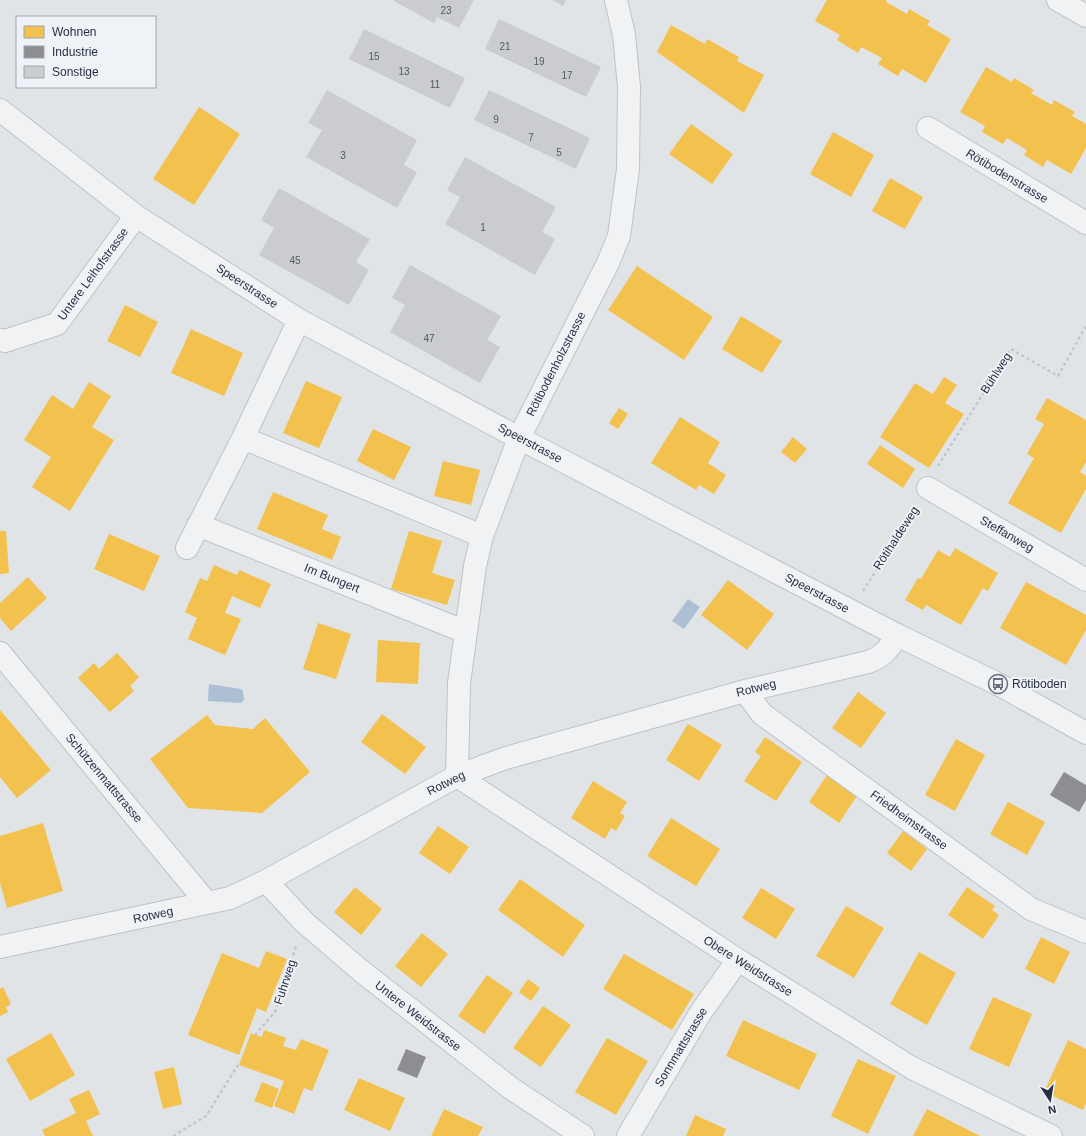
<svg xmlns="http://www.w3.org/2000/svg" width="1086" height="1136" font-family="Helvetica,sans-serif">
<rect width="100%" height="100%" fill="#e1e4e7"/>
<path fill="#adbfd4" d="M688 599 700 607 684 629 672 621Z
M209 684 241 689 243 691 244 700 241 703 208 701Z"/>
<path fill="#f2c14e" d="M827 0H887L886 2 907 14 909 9 930 21 927 25 951 39 926 83 902 69 898 76 878 64 882 58 861 47 858 53 837 40 840 35 815 21Z
M671 25 705 44 707 39 739 57 737 61 764 75 744 113 657 52Z
M986 67 1012 82 1014 78 1034 90 1031 93 1052 105 1054 100 1075 112 1072 116 1086 124V148L1071 174 1047 160 1043 167 1024 155 1027 150 1007 138 1003 144 982 132 985 126 960 112Z
M199 107 240 134 194 205 153 179Z
M691 124 733 154 712 184 669 154Z
M833 132 874 155 851 197 810 174Z
M890 178 923 197 905 229 872 211Z
M637 266 713 317 684 360 608 310Z
M125 305 158 322 140 357 107 341Z
M741 316 782 341 762 373 722 349Z
M191 329 243 353 224 396 171 373Z
M944 377 957 385 945 403 964 414 929 468 880 437 915 383 933 394Z
M306 381 342 397 319 448 283 433Z
M89 382 111 396 92 427 114 440 70 511 32 487 51 457 24 440 52 395 73 409Z
M1047 398 1086 420V462L1080 472 1086 476V489L1061 533 1008 503 1034 458 1027 454 1044 424 1035 419Z
M619 408 628 414 618 429 609 423Z
M680 417 720 442 708 463 726 475 714 494 699 485 696 490 651 463Z
M373 429 411 447 394 480 357 461Z
M793 437 807 449 795 463 781 452Z
M880 445 915 469 903 488 867 464Z
M443 461 480 470 471 505 434 496Z
M273 492 328 515 322 529 341 537 332 560 257 529Z
M0 531H6L9 573 0 574Z
M409 531 442 541 432 573 455 580 447 605 391 589Z
M109 534 160 556 144 591 94 569Z
M955 548 998 573 988 591 983 588 961 625 926 605 923 610 905 600 918 578 921 579 938 550 950 557Z
M214 565 237 575 239 570 271 584 260 608 232 596 225 613 241 619 225 655 188 639 197 618 185 612 200 578 207 581Z
M28 577 47 598 11 631 0 618V603Z
M728 580 774 614 747 650 701 615Z
M1026 582 1086 615V630L1066 665 1000 628Z
M318 623 351 634 336 679 303 669Z
M378 640 420 643 418 684 376 682Z
M117 653 139 677 130 686 134 691 110 712 78 678 94 663 99 669Z
M858 692 886 713 861 748 832 728Z
M0 710 51 770 17 798 0 777Z
M382 714 426 747 405 774 361 742Z
M207 715 215 725 253 729 265 718 310 772 262 813 188 808 150 759Z
M688 724 722 745 699 781 666 760Z
M765 737 802 762 776 801 744 781 761 756 755 752Z
M956 739 985 755 955 811 925 795Z
M827 775 857 796 839 823 809 802Z
M593 781 627 802 620 813 625 816 616 831 611 828 605 839 571 818Z
M1008 802 1045 822 1027 855 990 834Z
M671 818 720 849 696 886 647 856Z
M43 823 63 891 7 908 0 883V836Z
M438 826 469 847 450 874 419 853Z
M903 831 927 849 911 871 887 853Z
M520 879 585 925 563 957 498 910Z
M355 887 382 909 361 935 334 912Z
M967 887 995 906 992 910 999 915 983 939 948 915Z
M761 888 795 909 776 939 742 918Z
M846 906 884 928 854 978 816 956Z
M422 933 448 954 421 987 395 966Z
M1041 937 1070 952 1054 984 1025 969Z
M266 951 287 959 266 1012 257 1008 239 1055 188 1035 222 953 259 968Z
M919 952 956 973 927 1025 890 1004Z
M624 954 694 994 672 1030 603 989Z
M487 975 513 993 484 1034 458 1016Z
M528 979 540 988 531 1001 519 992Z
M3 987 11 1004 6 1007 8 1012 0 1016V989Z
M993 997 1032 1014 1009 1067 969 1049Z
M543 1006 571 1025 541 1067 513 1048Z
M743 1020 817 1054 799 1090 726 1056Z
M264 1030 286 1038 283 1046 296 1050 301 1039 329 1050 312 1091 304 1088 294 1114 274 1106 284 1081 239 1065 251 1033 262 1037Z
M51 1033 75 1075 30 1101 6 1059Z
M607 1038 648 1061 616 1115 575 1092Z
M1068 1040 1086 1049V1103L1083 1110 1044 1092Z
M858 1059 896 1076 868 1134 831 1116Z
M174 1067 182 1104 163 1109 154 1072Z
M359 1078 405 1098 390 1131 344 1110Z
M262 1082 279 1089 272 1108 254 1101Z
M89 1090 100 1114 86 1121 93 1136H45L42 1130 76 1113 69 1099Z
M444 1109 483 1127 478 1136H431Z
M927 1109 980 1136H913Z
M695 1115 726 1129 723 1136H686Z"/>
<path fill="#8d8d92" d="M1064 772 1086 785V800L1079 812 1050 795Z
M406 1049 426 1057 417 1078 397 1070Z"/>
<path fill="#cacccf" d="M394 0H474L459 28 437 17 434 23 394 1Z
M552 0H566L563 6Z
M499 19 601 67 586 97 485 49Z
M364 29 465 78 450 108 349 59Z
M327 90 417 140 404 165 417 172 397 208 306 157 322 130 308 123Z
M489 90 590 138 576 169 474 120Z
M465 157 556 207 542 232 555 239 535 275 445 224 460 197 447 190Z
M279 188 370 239 356 262 369 270 349 305 259 255 274 228 261 220Z
M410 265 501 316 487 340 500 347 480 383 390 332 405 305 392 298Z"/>
<g fill="none" stroke-linecap="round" stroke-linejoin="round">
<defs>
<path id="minor" d="M1058 0 1086 16
M0 110 136 216 299 320 519 438 897 635 998 684 1086 733
M928 128 1086 223
M0 340 5 341 57 324 136 216
M243 438 482 536
M928 488 1086 580
M198 525 466 632
M187 548 243 438 299 320
M0 653 207 903
M745 691 762 714 1031 909 1086 932
M457 776 459 683 475 566 482 536 519 438 608 263 619 236 628 169 629 87 624 35 616 0
M457 776 738 960 912 1068 1051 1136
M266 881 304 922 360 970 512 1089 583 1136
M0 947 230 898 266 881 457 776 506 758 745 691 868 662C883 657 889 649 897 635
M628 1136 701 1012 738 960"/>
</defs>
<use href="#minor" stroke="#bfc2c5" stroke-width="24"/>
<path stroke="#c3c5ca" stroke-width="2.5" stroke-dasharray="3 3" stroke-linecap="butt" d="M938 466 1011 349 1058 376 1086 326
M863 591 916 507
M255 1035 275 1012 296 946
M173 1136 206 1116 240 1062"/>
<use href="#minor" stroke="#f1f2f3" stroke-width="22"/>
</g>
<defs>
<symbol id="bus-ring" viewBox="-11 -11 22 22"><circle r="9.5" fill="#eff2f7" stroke="#686f7c" stroke-width="1.5"/><path d="M-5-6H5V4H4V6H2V4H-2V6H-4V4H-5ZM-3.5-4V0h7V-4ZM-3.5 1.2v1.5H-2V1.2ZM2 1.2v1.5H3.5V1.2Z" fill="#686f7c"/></symbol>
</defs>
<g fill-rule="evenodd">
<use href="#bus-ring" x="987" y="673" width="22" height="22"/>
</g>
<g text-anchor="middle" dominant-baseline="central" stroke-width="4" stroke-linejoin="round" paint-order="stroke">
<g font-size="10" fill="#505866">
<text x="446" y="10">23</text>
<text x="505" y="46">21</text>
<text x="374" y="56">15</text>
<text x="539" y="61">19</text>
<text x="404" y="71">13</text>
<text x="567" y="75">17</text>
<text x="435" y="84">11</text>
<text x="496" y="119">9</text>
<text x="531" y="137">7</text>
<text x="559" y="152">5</text>
<text x="343" y="155">3</text>
<text x="483" y="227">1</text>
<text x="295" y="260">45</text>
<text x="429" y="338">47</text>
</g>
<g font-size="12" fill="#273042" stroke="#eff2f7">
<text transform="translate(1007 176) rotate(31)">Rötibodenstrasse</text>
<text transform="translate(93 274) rotate(-54)">Untere Leihofstrasse</text>
<text transform="translate(247 286) rotate(33)">Speerstrasse</text>
<text transform="translate(556 364) rotate(-63)">Rötibodenholzstrasse</text>
<text transform="translate(996 373) rotate(-57)">Bühlweg</text>
<text transform="translate(530 443) rotate(28)">Speerstrasse</text>
<text transform="translate(1007 534) rotate(30)">Steffanweg</text>
<text transform="translate(896 538) rotate(-57)">Rötihaldeweg</text>
<text transform="translate(332 578) rotate(22)">Im Bungert</text>
<text transform="translate(817 593) rotate(28)">Speerstrasse</text>
<text transform="translate(756 688) rotate(-14)">Rotweg</text>
<text transform="translate(104 778) rotate(50)">Schützenmattstrasse</text>
<text transform="translate(446 783) rotate(-26)">Rotweg</text>
<text transform="translate(909 820) rotate(36)">Friedheimstrasse</text>
<text transform="translate(153 915) rotate(-12)">Rotweg</text>
<text transform="translate(748 966) rotate(32)">Obere Weidstrasse</text>
<text transform="translate(285 982) rotate(-72)">Fuhrweg</text>
<text transform="translate(418 1016) rotate(38)">Untere Weidstrasse</text>
<text transform="translate(681 1047) rotate(-59)">Sonnmattstrasse</text>
</g>
<g font-size="12" fill="#273042" stroke="#eff2f7" text-anchor="start">
<text x="1012" y="684">Rötiboden</text>
</g>
</g>
<rect x="16" y="16" width="140" height="72" fill="#eff2f7" stroke="#9fa4af"/>
<rect x="24" y="26" width="20" height="12" fill="#f2c14e" stroke="#9fa4af"/>
<text x="52" y="36" font-size="12" fill="#273042">Wohnen</text>
<rect x="24" y="46" width="20" height="12" fill="#8d8d92" stroke="#9fa4af"/>
<text x="52" y="56" font-size="12" fill="#273042">Industrie</text>
<rect x="24" y="66" width="20" height="12" fill="#cacccf" stroke="#9fa4af"/>
<text x="52" y="76" font-size="12" fill="#273042">Sonstige</text>
<g transform="translate(1050 1100) rotate(168)" stroke="#eff2f7" stroke-width="3" paint-order="stroke">
<path d="M0-3L7 15L0 10L-7 15Z" fill="#273042"/>
<text y="-6" font-size="11" font-weight="bold" text-anchor="middle" fill="#273042">N</text>
</g>
</svg>
